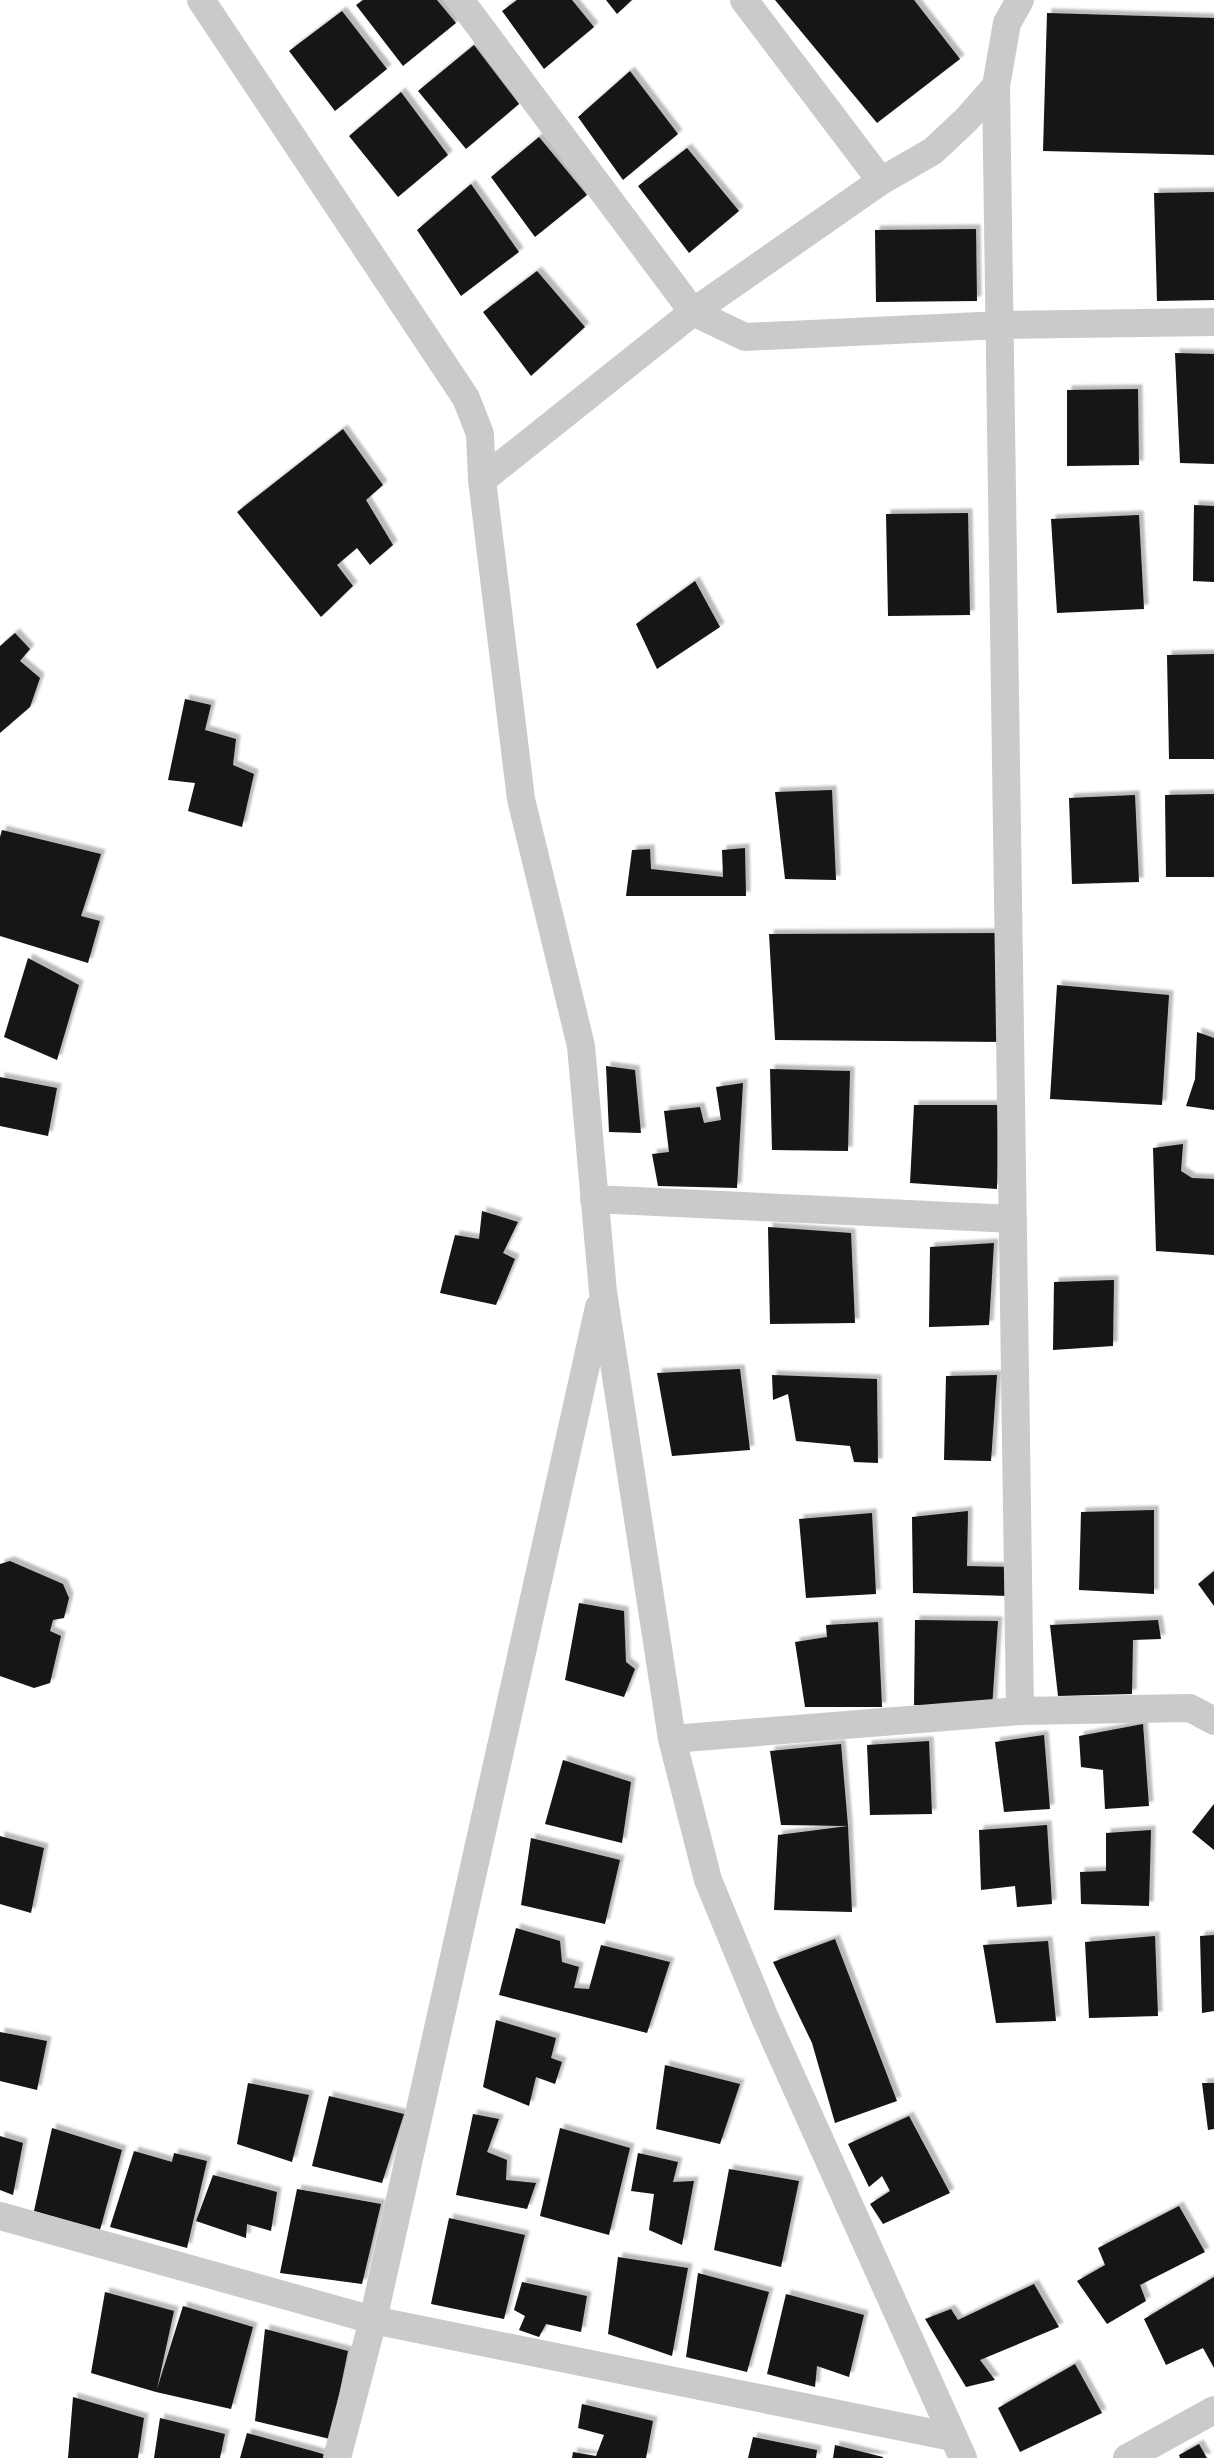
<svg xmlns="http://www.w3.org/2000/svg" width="1214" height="2458" font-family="Jost,sans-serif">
<defs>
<filter id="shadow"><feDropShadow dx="4.5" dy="-4.5" stdDeviation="1" flood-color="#0004"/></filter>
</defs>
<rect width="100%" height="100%" fill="#fff"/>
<path fill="#141414" filter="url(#shadow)" d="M363 0H437L456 23 403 66 356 5Z
M517 0H572L594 27 544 69 502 11Z
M606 0H632L617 14Z
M775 0H914L960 59 877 123Z
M342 11 387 69 335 111 289 51Z
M1047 13 1214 18V155L1043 151Z
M474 45 519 104 466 149 418 91Z
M630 71 678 134 623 180 578 117Z
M401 92 448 155 398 197 349 136Z
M539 137 587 195 535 237 491 177Z
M687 148 739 211 689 253 638 186Z
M471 184 519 252 461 296 417 230Z
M1214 192V300L1157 301 1154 193Z
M976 229 977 301 876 302 875 230Z
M537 271 585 327 531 376 483 312Z
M1175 353 1214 354V464L1180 463Z
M1138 389 1139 465 1067 466V390Z
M343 429 383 485 366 500 393 545 370 565 357 548 337 565 353 586 321 617 237 512Z
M1194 505 1214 506V582L1193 581Z
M968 513 970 615 888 616 886 514Z
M1139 515 1144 609 1057 613 1051 519Z
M695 581 720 627 657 669 636 624Z
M15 633 30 649 20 661 40 678 30 707 0 733V646Z
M1214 654V759H1169L1167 655Z
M185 699 211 705 205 730 236 739 233 765 254 774 242 827 188 811 195 783 168 780Z
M832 790 836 880 785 879 775 792Z
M1214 794V877H1166L1165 795Z
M1135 795 1139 882 1072 884 1069 798Z
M2 830 101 854 81 916 100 921 88 963 0 936V837Z
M745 848 746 896H626L632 850 650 849 651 869 723 877 722 850Z
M998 933 1006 1042 775 1040 769 934Z
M28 958 79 985 57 1060 4 1037Z
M1057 985 1169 995 1162 1105 1050 1099Z
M1197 1032 1214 1038V1110L1186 1106 1195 1079Z
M606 1066 635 1070 641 1133 609 1132Z
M770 1069 850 1071 848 1151 772 1150Z
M0 1077 57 1088 48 1136 0 1126Z
M743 1083 737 1188 658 1186 652 1154 669 1152 664 1111 700 1107 704 1123 721 1120 716 1087Z
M914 1105H998L997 1189 910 1183Z
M1183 1144 1181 1171 1192 1178 1214 1179V1255L1156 1251 1153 1148Z
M482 1211 518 1222 503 1253 515 1259 496 1305 440 1293 455 1235 479 1239Z
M768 1227 851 1233 855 1323 770 1324Z
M994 1243 989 1325 929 1327 930 1247Z
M1114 1280 1113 1346 1053 1350 1054 1282Z
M740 1369 750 1450 672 1456 657 1373Z
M772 1375 877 1379 878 1463 854 1462 850 1446 796 1441 788 1394 773 1400Z
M997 1375 991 1461 944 1460 946 1376Z
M1154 1510V1594L1079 1590 1081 1512Z
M968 1511 967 1566 1011 1567 1009 1596 913 1593 912 1517Z
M872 1513 876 1594 806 1598 799 1519Z
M10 1561 63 1584 69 1598 64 1618 53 1620 50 1631 61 1636 50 1683 34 1688 0 1676V1564Z
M1214 1571V1606L1198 1584Z
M579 1603 624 1611 626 1662 635 1669 624 1697 565 1680Z
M915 1620 998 1621 992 1707 914 1705Z
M1158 1620 1161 1639 1133 1640 1132 1694 1058 1696 1050 1625Z
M878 1622 882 1707H805L795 1642 827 1637 826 1625Z
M1143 1724 1149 1806 1105 1809 1103 1770 1081 1767 1079 1736Z
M1044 1735 1050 1809 1004 1812 995 1742Z
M929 1741 932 1814 870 1815 867 1745Z
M841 1744 848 1826 852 1912 774 1910 778 1835 848 1826 781 1825 770 1751Z
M563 1760 631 1782 622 1843 545 1824Z
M1214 1804V1850L1192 1832Z
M1047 1825 1052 1904 1017 1907 1015 1886 981 1890 979 1830Z
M1151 1830 1149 1906 1081 1904 1080 1872 1106 1871V1833Z
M0 1836 44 1848 31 1913 0 1904Z
M531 1838 620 1860 605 1924 521 1905Z
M516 1928 560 1941 562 1962 579 1967 574 1988 589 1989 601 1945 670 1962 647 2033 499 1995Z
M1214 1935V2011L1202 2013 1200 1936Z
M1155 1936 1158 2016 1089 2018 1085 1942Z
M835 1939 897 2101 835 2123 812 2043 773 1962Z
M1048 1941 1056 2021 996 2023 983 1945Z
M496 2020 556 2038 551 2058 562 2062 555 2084 536 2077 529 2106 483 2087Z
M0 2032 47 2041 37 2090 0 2081Z
M665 2065 740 2084 720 2144 656 2129Z
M248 2083 309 2095 292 2162 237 2144Z
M1202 2083H1214V2129L1208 2130Z
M329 2096 404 2114 382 2183 312 2166Z
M473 2114 499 2119 487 2152 507 2160 506 2180 536 2183 527 2209 456 2195Z
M909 2116 950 2193 883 2224 870 2204 890 2191 882 2176 869 2187 848 2144Z
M52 2128 122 2150 100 2230 34 2211Z
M560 2128 630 2148 609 2235 540 2216Z
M0 2136 23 2143 13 2195 0 2190Z
M134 2151 172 2162 174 2153 207 2161 187 2248 110 2227Z
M638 2153 678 2162 673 2182 694 2181 682 2245 649 2230 654 2194 631 2191Z
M729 2169 799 2181 781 2267 714 2250Z
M213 2175 277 2192 271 2231 247 2224 246 2238 196 2221Z
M297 2189 381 2204 362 2284 280 2273Z
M1179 2206 1205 2252 1140 2285 1146 2301 1107 2324 1077 2281 1105 2265 1098 2248Z
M449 2218 525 2235 504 2319 431 2304Z
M618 2257 688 2268 672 2356 608 2334Z
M698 2273 769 2292 747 2372 686 2357Z
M1214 2277V2368L1203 2348 1166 2365 1144 2319Z
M522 2282 587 2296 581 2332 546 2324 539 2337 519 2330 525 2316 514 2310Z
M1034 2284 1059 2327 980 2360 995 2380 966 2387 925 2319 951 2309 958 2320Z
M105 2292 174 2311 157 2389 183 2306 253 2327 231 2409 156 2392 91 2373Z
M786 2294 864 2315 849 2377 817 2366 815 2387 767 2374Z
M265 2329 348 2351 330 2439 255 2421Z
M1075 2364 1102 2413 1020 2452 998 2408Z
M73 2397 144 2418 138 2458H68Z
M582 2404 653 2421 646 2458H572L573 2452 596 2456 604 2435 578 2428Z
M160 2418 225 2434 220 2458H154Z
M247 2433 327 2455 326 2458H240Z
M753 2437 817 2450 816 2458H748Z
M1199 2444 1207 2458H1180L1179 2455Z
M835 2445 883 2457V2458H833Z"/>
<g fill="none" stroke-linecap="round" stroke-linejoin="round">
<path stroke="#cacaca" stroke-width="28" d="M201 0 466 398 480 434 482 480 521 799 581 1046 603 1292 672 1739 708 1880 765 2018 963 2458
M460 0 693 312 745 337 1001 325 1214 322
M744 0 881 181
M482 480 693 312 881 181 933 151 967 119 996 86
M594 1199 1013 1219
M1020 1711 996 86 1007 23 1020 0
M672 1739 1020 1711 1190 1708 1214 1721
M0 2216 373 2320 952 2437
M337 2458 373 2320 599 1307
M1127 2458 1214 2410"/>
</g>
</svg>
